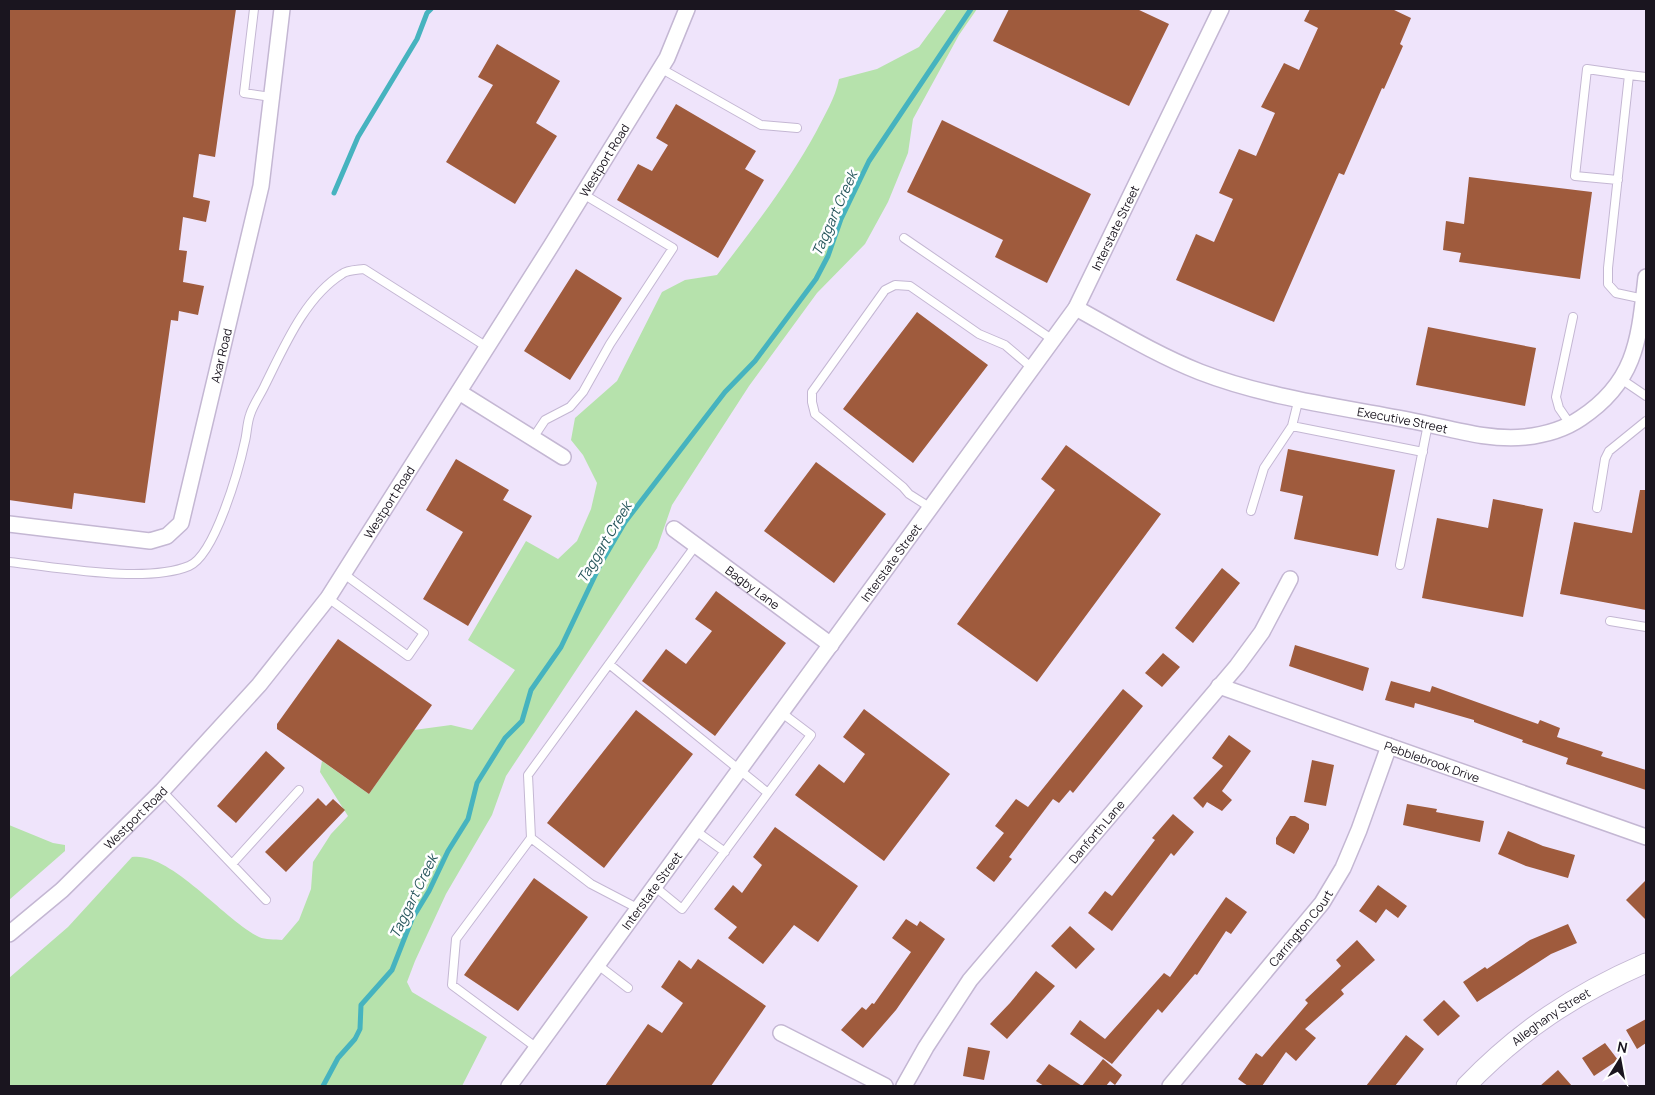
<svg xmlns="http://www.w3.org/2000/svg" width="1655" height="1095" font-family="Manrope,sans-serif">
<rect width="100%" height="100%" fill="#efe4fb"/>
<path fill="#b6e2ac" d="M947 9H977L959 35 913 119 908 153 888 202 865 244 817 293 749 386 672 505 657 548 506 776 492 815 446 894 415 961 407 982 412 992 487 1037 462 1086H9V978L68 927 132 857C171 852 223 919 259 937 265 940 275 939 282 940L299 920 311 889 313 862 331 834 348 816 320 772 322 761 369 794 414 730 451 725 472 730 515 670 468 640 526 541 558 559 577 541 591 509 597 483 583 455 571 440 575 418 617 381 662 292 685 280 717 275C753 229 788 183 816 132 825 114 835 99 839 79L877 69 919 47Z
M9 825 53 843 65 845V851L9 900Z"/>
<g fill="none" stroke-linecap="round" stroke-linejoin="round">
<path stroke="#46b3bf" stroke-width="5" d="M334 193 358 137 417 39 427 13 431 9
M323 1086 338 1058 355 1039 360 1029 361 1005 392 970 412 919 429 891 448 851 468 819 477 783 505 738 522 721 531 690 561 647 601 563 625 522 725 392 755 361 816 279 828 256 841 219 869 161 971 9"/>
</g>
<path fill="#9f5b3d" d="M9 9H236L215 157 199 154 193 197 210 201 206 222 183 217 179 250 187 251 183 282 204 286 198 315 179 311 178 321 171 320 145 503 74 493 72 509 9 500Z
M1009 9H1137L1169 24 1129 106 993 41Z
M1310 9H1392L1411 18 1400 44 1403 46 1384 89 1382 88 1344 175 1339 173 1274 322 1176 280 1196 234 1214 242 1233 199 1219 193 1239 149 1256 156 1275 113 1261 107 1284 63 1299 70 1318 28 1304 21Z
M497 44 560 81 536 123 557 136 515 204 446 162 493 85 478 77Z
M676 104 756 151 745 169 764 180 718 258 617 200 638 164 652 171 668 145 656 138Z
M942 120 1091 194 1047 283 995 257 1003 240 907 192Z
M1469 177 1592 192 1580 279 1459 262 1461 253 1443 250 1446 221 1464 224Z
M576 269 622 298 570 380 524 351Z
M917 312 988 365 913 463 843 409Z
M1428 327 1536 348 1525 406 1416 385Z
M1066 445 1161 514 1037 682 957 624 1055 490 1041 479Z
M1288 449 1395 470 1378 556 1294 539 1303 496 1280 491Z
M456 459 509 490 503 500 532 516 468 626 423 599 463 532 426 510Z
M816 462 886 514 834 583 764 531Z
M1640 490H1646V610L1560 594 1574 522 1632 533Z
M1493 499 1543 509 1523 617 1422 598 1437 518 1488 528Z
M1222 568 1240 583 1193 643 1175 628Z
M716 591 786 643 715 736 642 681 666 649 686 664 712 631 695 619Z
M338 639 432 705 369 794 277 729V724Z
M1295 645 1369 668 1363 691 1289 666Z
M1163 653 1180 667 1162 687 1145 673Z
M1391 681 1430 692 1432 686 1538 724 1540 720 1560 728 1557 737 1603 752 1601 756 1646 770V790L1566 764 1568 758 1522 742 1523 740 1474 722V720L1415 703 1414 708 1385 700Z
M1123 689 1143 706 1073 793 1070 790 1059 803 1053 799 1009 857 1012 859 994 882 976 868 1004 833 995 826 1016 799 1028 807Z
M864 709 950 774 884 861 795 795 819 764 844 783 865 754 843 737Z
M636 710 693 754 604 868 547 823Z
M1229 735 1251 751 1222 791 1232 800 1222 811 1207 802 1203 808 1193 798 1223 766 1212 758Z
M266 751 285 768 236 823 217 806Z
M1312 760 1334 765 1326 806 1304 802Z
M318 798 326 806 333 799 345 810 286 872 265 852Z
M1407 804 1437 809 1436 812 1484 821 1480 842 1403 825Z
M1173 814 1194 832 1174 856 1171 853 1112 931 1088 913 1105 891 1112 896 1155 840 1152 838Z
M1290 816H1295L1309 824V829L1294 854 1276 844V838Z
M775 827 858 886 818 942 794 925 763 964 728 938 737 927 714 909 733 885 742 893 762 865 753 857Z
M1508 831 1543 846 1575 855 1568 878 1526 866 1498 854Z
M534 878 588 917 518 1011 464 975Z
M1646 880V920L1626 900Z
M1378 885 1407 906 1398 918 1386 909 1376 923 1359 911Z
M1226 897 1247 912 1231 934 1226 931 1197 975 1195 974 1162 1013 1158 1009 1112 1064 1070 1034 1080 1020 1105 1039 1164 973 1170 977Z
M906 919 917 926 920 921 945 939 896 1010 863 1048 841 1030 862 1007 866 1010 872 1003 874 1004 911 952 892 938Z
M1568 924 1577 943 1551 954 1477 1002 1463 982 1485 967 1487 969 1530 940Z
M1070 926 1095 949 1076 969 1051 946Z
M1357 940 1375 960 1341 990 1344 994 1305 1029 1316 1038 1296 1061 1286 1052 1262 1086H1248L1238 1079 1256 1053 1262 1057 1308 1003 1305 1000 1341 966 1336 960Z
M698 959 766 1006 711 1086H605L648 1024 662 1033 683 1003 661 987 679 960 691 969Z
M1036 971 1055 986 1007 1039 990 1024 1010 1003Z
M1444 1000 1460 1016 1438 1036 1423 1020Z
M1646 1019V1043L1637 1049 1626 1030Z
M1406 1035 1424 1049 1395 1086H1366Z
M1605 1043 1618 1060 1594 1076 1582 1058Z
M968 1047 990 1051 984 1080 963 1076Z
M1103 1059 1122 1075 1115 1085 1110 1081 1106 1086H1044L1036 1081 1049 1064 1082 1086Z
M1558 1070 1572 1086H1540Z"/>
<g fill="none" stroke-linecap="round" stroke-linejoin="round">
<defs>
<path id="service" d="M254 9 244 93 271 97
M660 68 761 125 797 128
M1629 75 1646 77
M1618 180 1575 176 1587 69 1629 75 1608 268V284L1616 293 1644 299
M904 238 1053 340
M1621 379 1646 396
M1299 398 1292 426 1423 452
M1570 424 1559 408 1556 397 1573 317
M533 438 545 420 570 407 583 392 610 344 673 248 583 194
M931 508 909 494 903 487 815 414 812 402V392L885 290 895 285 910 286 979 334 1005 345 1032 368
M1597 508 1605 459 1609 451 1646 421
M1251 511 1264 468 1292 426
M9 562C57 567 145 584 189 566 215 555 239 469 245 441 247 433 247 423 250 415 253 405 261 394 265 385 284 347 305 297 342 274 347 270 357 270 364 269L487 347
M1400 565 1428 424
M328 598 408 656 424 633 344 574
M1610 621 1646 627
M609 664 768 793
M162 791 266 900
M696 831 725 852
M531 838 591 884 639 909
M232 864 299 790
M654 886 682 909 811 735 782 713
M598 965 628 988
M537 1048 452 985 456 939 531 838 528 775 696 545"/>
<g id="minor">
<path id="s1" d="M1076 308C1116 330 1157 355 1200 372 1267 398 1342 407 1413 421 1449 428 1488 441 1525 437 1544 435 1565 429 1581 418 1637 381 1639 338 1646 277"/>
<path d="M459 392 563 457"/>
<path id="s2" d="M9 524 150 541 167 536 181 523 261 186 282 9"/>
<path id="s3" d="M674 529 831 645"/>
<path id="s4" d="M1219 686 1646 837"/>
<path id="s5" d="M9 934 62 890 162 791 259 685 328 598 551 246 667 58 687 9"/>
<path d="M781 1033 885 1086"/>
<path id="s6" d="M509 1086 1076 308 1221 9"/>
<path id="s7" d="M904 1086 926 1047 970 980 1237 666 1262 632 1290 579"/>
<path id="s8" d="M1170 1086 1322 903 1343 868 1359 830 1389 746"/>
</g>
<g id="tertiary">
<path id="s9" d="M1466 1086C1520 1030 1575 994 1646 963"/>
</g>
</defs>
<use href="#service" stroke="#c4b7d3" stroke-width="10"/>
<use href="#minor" stroke="#c4b7d3" stroke-width="18"/>
<use href="#tertiary" stroke="#c4b7d3" stroke-width="21"/>
<use href="#service" stroke="#fff" stroke-width="8"/>
<use href="#minor" stroke="#fff" stroke-width="15"/>
<use href="#tertiary" stroke="#fff" stroke-width="19"/>
</g>
<g text-anchor="middle" dominant-baseline="central" stroke-width="5" stroke-linejoin="round" paint-order="stroke">
<g font-size="12" fill="#1a151f" stroke="#fff">
<text stroke="none"><textPath href="#s5" startOffset="982">Westport Road</textPath></text>
<text stroke="none"><textPath href="#s6" startOffset="1052">Interstate Street</textPath></text>
<text stroke="none"><textPath href="#s2" startOffset="351">Axar Road</textPath></text>
<text stroke="none"><textPath href="#s1" startOffset="348">Executive Street</textPath></text>
<text stroke="none"><textPath href="#s5" startOffset="578">Westport Road</textPath></text>
<text stroke="none"><textPath href="#s6" startOffset="648">Interstate Street</textPath></text>
<text stroke="none"><textPath href="#s3" startOffset="98">Bagby Lane</textPath></text>
<text stroke="none"><textPath href="#s4" startOffset="226">Pebblebrook Drive</textPath></text>
<text stroke="none"><textPath href="#s5" startOffset="172">Westport Road</textPath></text>
<text stroke="none"><textPath href="#s7" startOffset="320">Danforth Lane</textPath></text>
<text stroke="none"><textPath href="#s6" startOffset="242">Interstate Street</textPath></text>
<text stroke="none"><textPath href="#s8" startOffset="205">Carrington Court</textPath></text>
<text stroke="none"><textPath href="#s9" startOffset="110">Alleghany Street</textPath></text>
</g>
<g font-size="14" font-style="italic" fill="#28575d" stroke="#fff">
<text transform="translate(834 213) rotate(-66)">Taggart Creek</text>
<text transform="translate(604 542) rotate(-59)">Taggart Creek</text>
<text transform="translate(413 896) rotate(-64)">Taggart Creek</text>
</g>
</g>
<rect width="1655" height="1095" fill="none" stroke="#1a151f" stroke-width="20"/>
<g transform="translate(1620 1060) rotate(11)" stroke="#ffffff" stroke-width="4" paint-order="stroke">
<path d="M0-4L9 19L0 12L-9 19Z" fill="#1a151f"/>
<text y="-8" font-size="14" font-weight="bold" text-anchor="middle" fill="#1a151f">N</text>
</g>
</svg>
